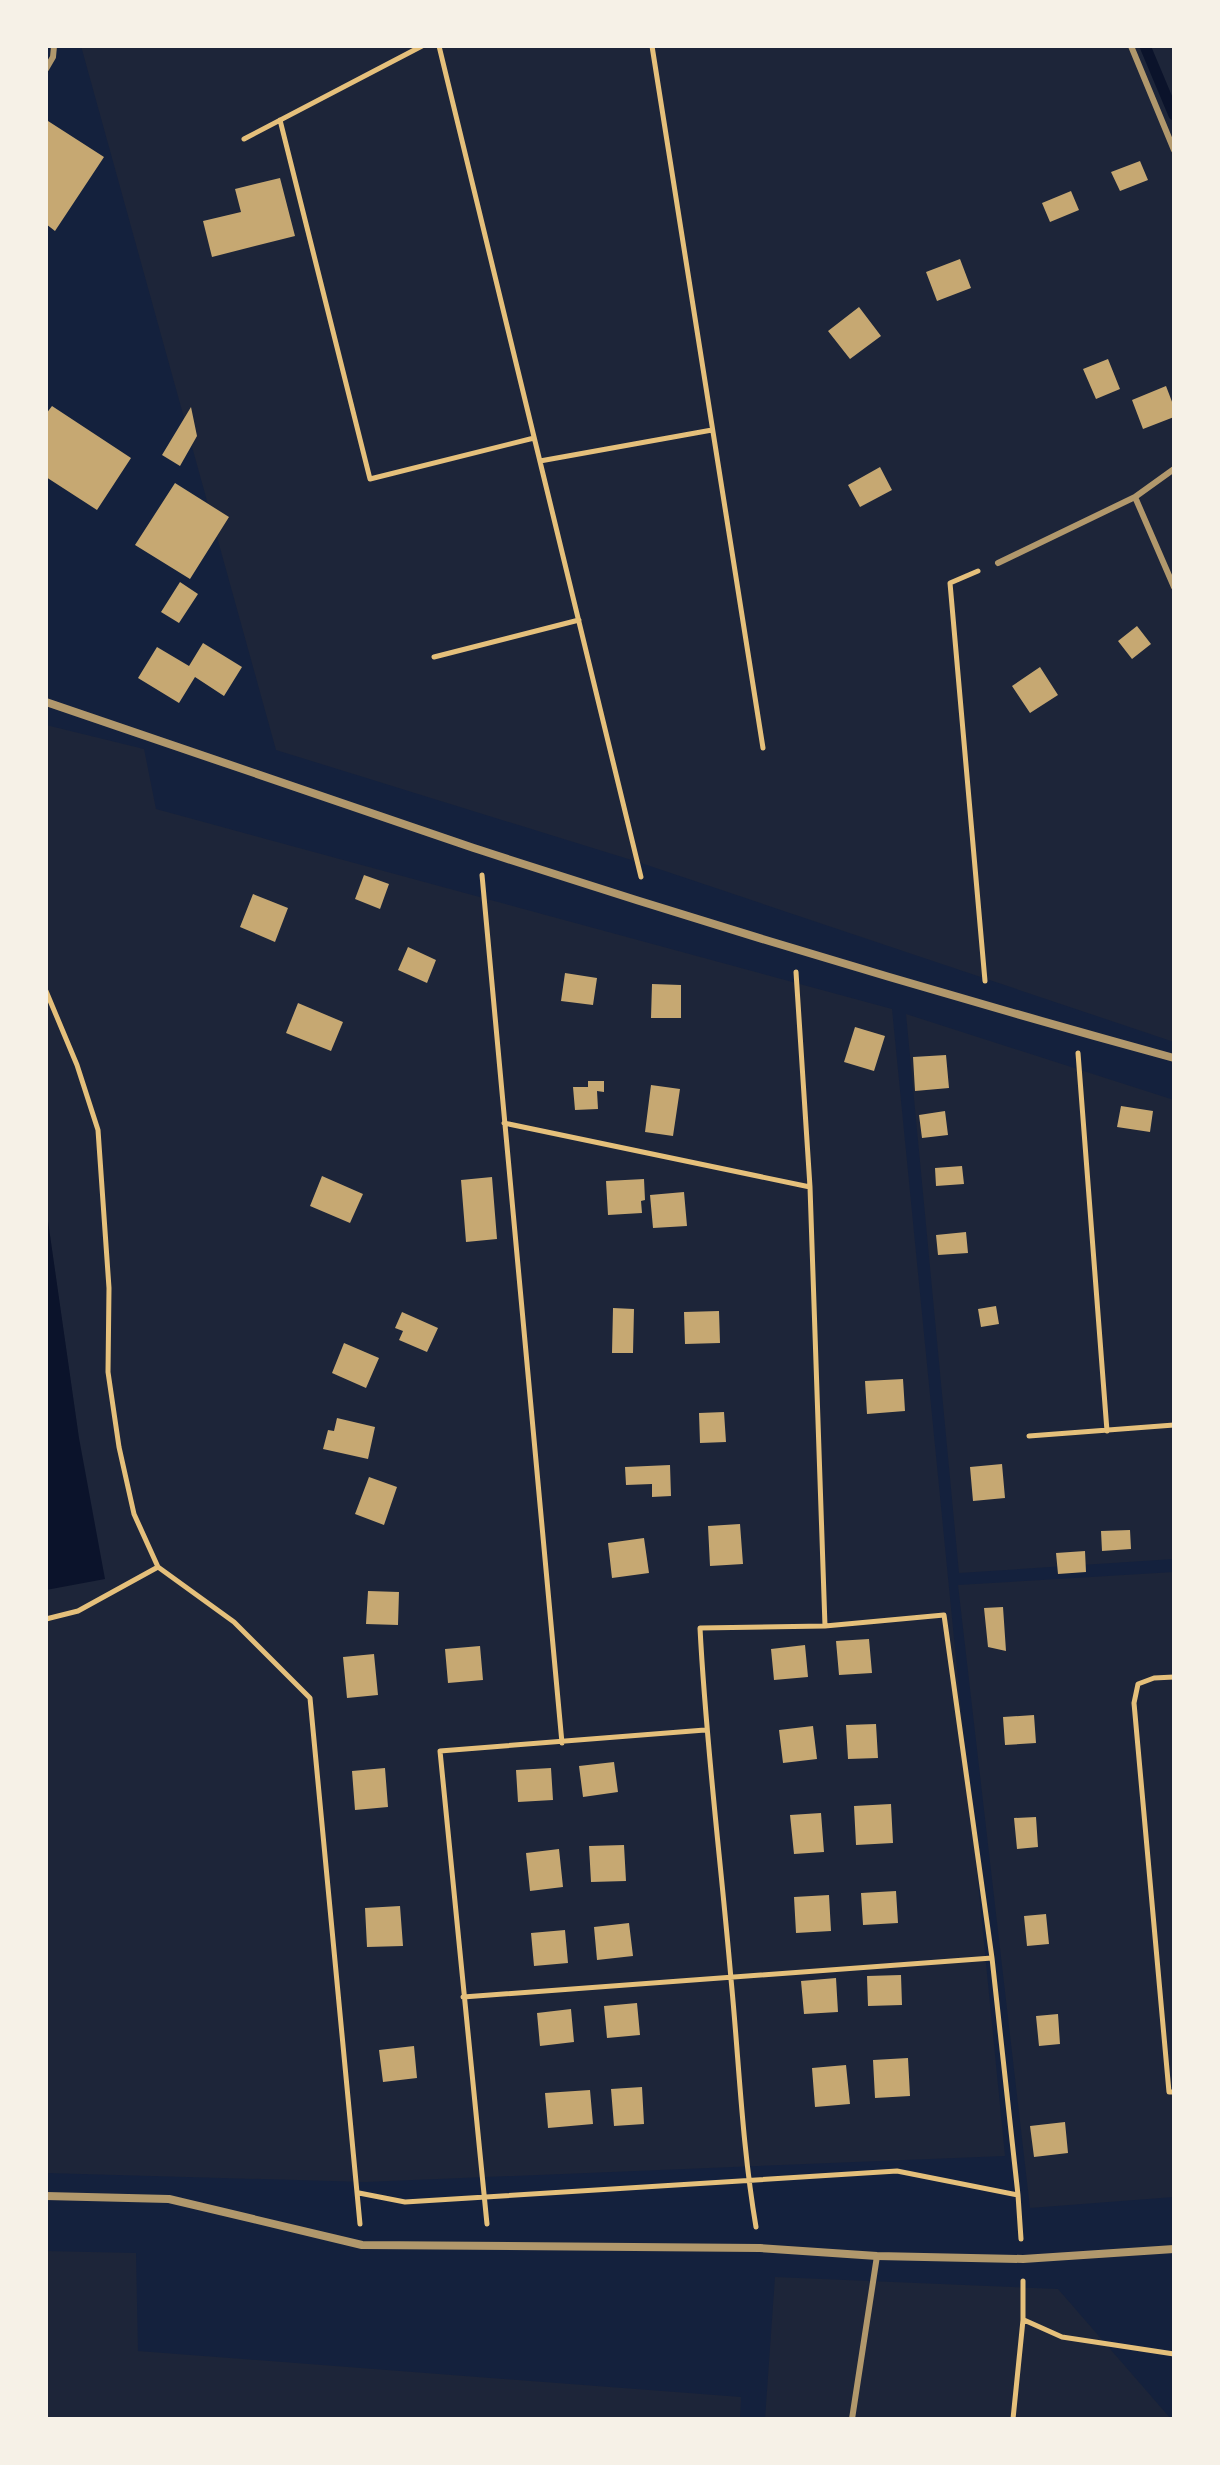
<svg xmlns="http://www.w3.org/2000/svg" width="1220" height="2465" font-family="'Varela Round',sans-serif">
<rect width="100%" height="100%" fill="#14213d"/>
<path fill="#1d2539" d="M81 46H1174V1042L638 862 276 750Z
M46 725 144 749 156 809 892 1009 1005 2156 365 2182 46 2173Z
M906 1014 1174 1100V1559L959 1573Z
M1174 1572V2197L1030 2208 958 1585Z
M46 2251 136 2253 138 2351 741 2397 740 2419H46Z
M775 2277 1058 2289 1171 2419H765Z"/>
<path fill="#0b132b" d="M46 1207 79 1438 105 1579 46 1590Z"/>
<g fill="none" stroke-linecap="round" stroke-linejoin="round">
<path stroke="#0b132b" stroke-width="11" d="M1145 46 1174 115"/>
</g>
<path fill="#c6a872" d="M48 121 104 157 55 231 46 224Z
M1140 161 1148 180 1120 191 1111 172Z
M280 178 295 236 212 257 203 221 241 212 235 189Z
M1071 191 1079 210 1050 222 1042 203Z
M960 259 971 288 937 301 926 272Z
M859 307 881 336 850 359 828 331Z
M1108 359 1120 389 1096 399 1083 369Z
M1166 386 1174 407V417L1143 429 1132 400Z
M52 406 131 458 97 510 46 477V414Z
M191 407 197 436 180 466 162 455Z
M880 467 892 490 860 507 848 485Z
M175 483 229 517 190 579 135 545Z
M180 582 198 594 179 623 161 612Z
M1137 626 1151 644 1132 659 1118 641Z
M203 643 242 667 224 696 195 677 179 703 138 678 157 647 189 666Z
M1040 667 1058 695 1030 713 1012 686Z
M364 875 389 884 380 909 355 899Z
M253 894 288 908 275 942 240 927Z
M408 947 436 960 427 983 398 970Z
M565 973 597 978 593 1005 561 1001Z
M652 984 681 985V1018H651Z
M298 1003 343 1022 331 1051 286 1033Z
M855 1027 885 1036 874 1071 844 1062Z
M946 1055 949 1088 915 1091 913 1057Z
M588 1081H604V1092L597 1091 598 1109 575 1110 573 1087H588Z
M651 1085 680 1089 673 1136 645 1132Z
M1121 1106 1153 1111 1150 1132 1117 1127Z
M945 1111 948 1135 922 1138 919 1115Z
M962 1166 964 1184 936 1186 935 1168Z
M322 1176 363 1194 350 1223 310 1206Z
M492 1177 497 1239 466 1242 461 1180Z
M644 1179 645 1200 641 1201 642 1213 608 1215 606 1181Z
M684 1192 687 1226 653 1228 650 1195Z
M966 1232 968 1253 938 1255 936 1235Z
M996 1306 999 1324 981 1327 978 1309Z
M613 1308 634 1309 633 1353H612Z
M719 1311 720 1343 685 1344 684 1312Z
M402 1312 438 1328 427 1352 399 1340 403 1331 395 1328Z
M344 1343 379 1358 366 1388 332 1373Z
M903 1379 905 1411 867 1414 865 1381Z
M724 1412 726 1442 700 1443 699 1413Z
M337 1418 375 1427 368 1459 323 1449 328 1430 334 1431Z
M1002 1464 1005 1498 973 1501 970 1467Z
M670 1465 671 1496 652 1497V1484L626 1485 625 1467Z
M369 1477 397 1487 384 1525 355 1514Z
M740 1524 743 1564 710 1566 708 1526Z
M1130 1530 1131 1549 1102 1551 1101 1531Z
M644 1538 649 1573 612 1578 608 1543Z
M1085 1551 1086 1572 1058 1574 1056 1553Z
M368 1591 399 1592 398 1625 366 1624Z
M1003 1607 1006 1651 988 1647 984 1608Z
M869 1639 872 1673 839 1675 836 1641Z
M805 1645 808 1677 774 1680 771 1649Z
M480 1646 483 1680 448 1683 445 1649Z
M374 1654 378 1695 347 1698 343 1657Z
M1034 1715 1036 1743 1005 1745 1003 1717Z
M876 1724 878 1758 848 1759 846 1725Z
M813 1726 817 1759 783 1763 779 1730Z
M614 1762 618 1792 583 1797 579 1766Z
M385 1768 388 1807 355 1810 352 1771Z
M551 1768 553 1800 518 1802 516 1770Z
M891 1804 893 1843 856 1845 854 1806Z
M821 1813 824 1852 794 1854 790 1815Z
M1036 1817 1038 1847 1017 1849 1014 1818Z
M624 1845 626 1881 591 1882 589 1846Z
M559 1849 563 1887 530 1891 526 1853Z
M896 1891 898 1923 863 1925 861 1893Z
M829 1895 831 1931 796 1933 794 1897Z
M400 1906 403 1946 367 1947 365 1908Z
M1046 1914 1049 1944 1027 1946 1024 1916Z
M629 1923 633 1956 597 1960 594 1927Z
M565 1930 568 1963 534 1966 531 1933Z
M901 1975 902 2005 868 2006 867 1976Z
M836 1978 838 2012 804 2014 801 1981Z
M637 2003 640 2035 607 2038 604 2006Z
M571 2009 574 2042 540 2046 537 2013Z
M1058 2014 1060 2044 1039 2046 1036 2016Z
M414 2046 417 2078 383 2082 379 2050Z
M908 2058 910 2096 875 2098 873 2060Z
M846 2065 850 2104 815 2107 812 2068Z
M642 2087 644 2124 614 2126 611 2089Z
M590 2090 593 2124 548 2128 545 2093Z
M1065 2122 1068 2153 1034 2157 1030 2126Z"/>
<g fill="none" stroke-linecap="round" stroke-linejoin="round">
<path stroke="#e5c07b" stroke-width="5" d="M439 46 641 877
M652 46 763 748
M280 120 370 479 534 438
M244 139 422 46
M540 461 712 430
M978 571 950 583 985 981
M434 657 579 620
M482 875 562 1743
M796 972 810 1187 825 1626
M46 991 77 1065 98 1130 109 1288 108 1372 119 1447 134 1514 158 1567 234 1622 310 1698 360 2224
M1078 1053 1107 1431
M504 1123 810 1187
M1029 1436 1174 1425
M46 1619 78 1611 158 1567
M1174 1677 1154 1678 1138 1684 1134 1703 1169 2092H1174
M463 1997 992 1958
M359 2193 405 2202 897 2171 1018 2195 1021 2239
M487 2224 440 1751 705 1730
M756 2227C742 2145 739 2061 731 1979 721 1862 706 1746 700 1628L825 1626 944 1615 992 1958 1018 2195
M1024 2320 1062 2337 1174 2354
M1013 2419 1023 2320V2281"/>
<path stroke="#b1986c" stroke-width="6" d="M1131 46 1174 150
M46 69 53 57 54 46
M1135 497 1174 587
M998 563 1135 497 1174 469
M852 2419 877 2256"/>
<path stroke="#b1986c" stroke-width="8" d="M46 702C191 751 335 802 480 850 710 925 941 994 1174 1058
M46 2196 169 2199 362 2245 760 2248 877 2256 1023 2259 1174 2249"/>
</g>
<rect width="1220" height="2465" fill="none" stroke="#f6f1e7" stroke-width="96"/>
</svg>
